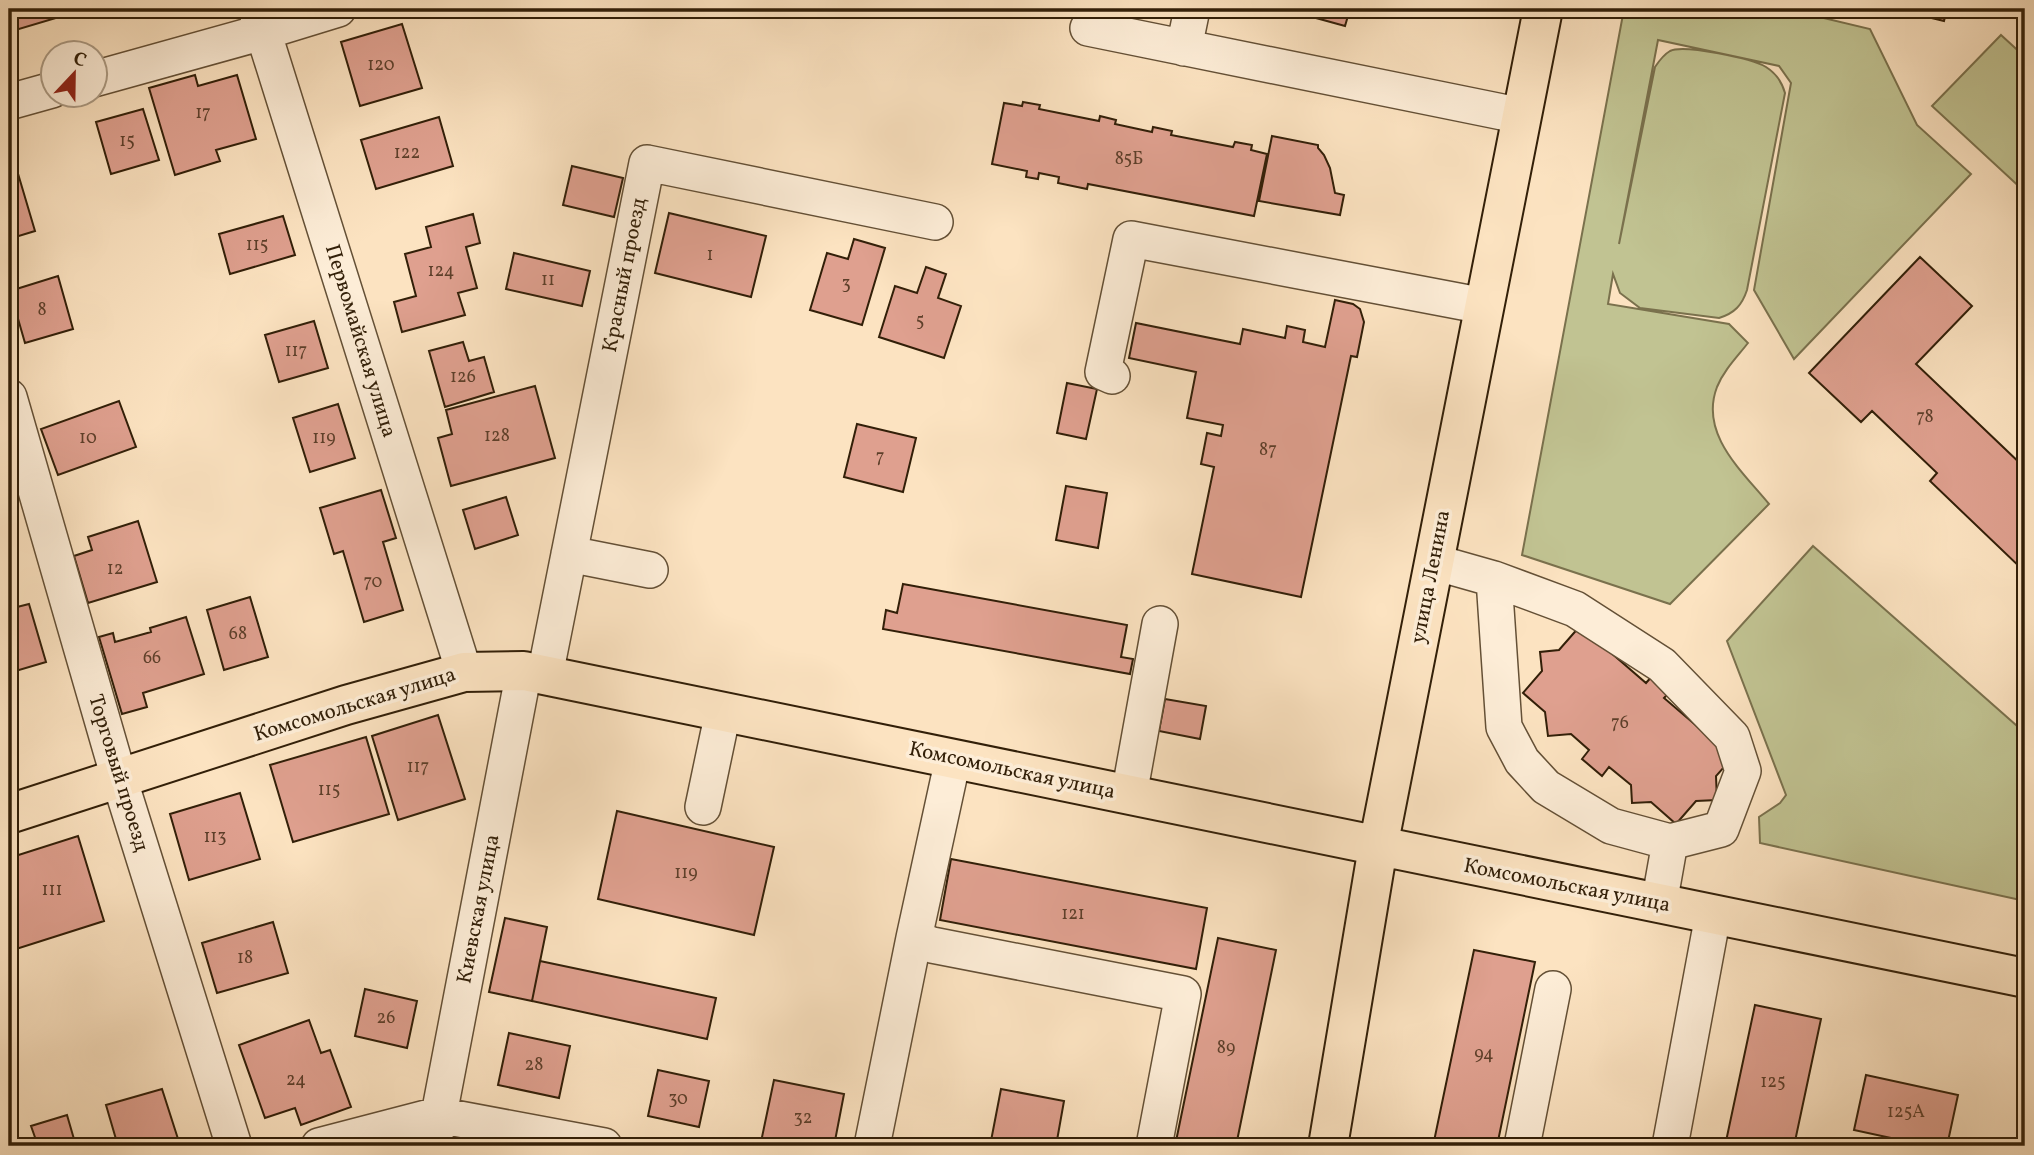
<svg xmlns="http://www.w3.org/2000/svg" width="2034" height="1155" font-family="Vollkorn,serif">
<rect width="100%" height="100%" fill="#fce3c1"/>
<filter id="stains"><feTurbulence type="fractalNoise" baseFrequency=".00286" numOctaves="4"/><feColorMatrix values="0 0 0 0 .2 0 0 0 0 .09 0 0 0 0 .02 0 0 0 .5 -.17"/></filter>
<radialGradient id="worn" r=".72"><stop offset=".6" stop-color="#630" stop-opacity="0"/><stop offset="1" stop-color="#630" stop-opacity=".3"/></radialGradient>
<path fill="#c1c392" stroke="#7a714d" stroke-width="2" d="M1624 9H1786L1870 29 1917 125 1971 174 1794 359 1754 290 1791 83 1779 66 1658 40 1619 244 1655 67C1659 61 1663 55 1670 51 1684 44 1753 59 1766 67 1777 74 1782 82 1785 93L1747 290C1742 305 1735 313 1719 318L1640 308 1620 293 1613 274 1608 304 1729 324 1748 343C1737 357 1724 370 1717 387 1699 434 1742 471 1769 504L1670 604 1522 555Z
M2001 35 2025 57V192L1932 106Z
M1813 546 2025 733V901L1760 843 1759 817 1780 803 1786 795 1727 641Z"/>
<path fill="#dfa08f" stroke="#321f08" stroke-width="2" d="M9 9H86L9 32Z
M1319 9H1350L1345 26 1316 18Z
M1916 9H1947L1944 21 1915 14Z
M402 24 422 88 360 106 341 42Z
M195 75 198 86 237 75 256 139 216 150 220 161 175 175 149 88Z
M1023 102 1040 105 1039 109 1099 121 1100 116 1116 120 1115 124 1152 132 1153 127 1172 131 1171 135 1233 147 1235 142 1252 145 1251 150 1267 154 1254 216 1088 184 1087 189 1058 183 1059 177 1039 173 1038 179 1026 177 1027 171 992 164 1004 103 1022 106Z
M143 109 159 160 111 174 96 122Z
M439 117 453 166 376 189 361 140Z
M1272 136 1318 145V148L1324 155 1330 168 1335 193 1344 195 1340 215 1259 201Z
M11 150 35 231 9 239V151Z
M572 166 623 178 614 217 563 205Z
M669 213 766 236 751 297 655 273Z
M473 214 480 243 466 247 477 288 458 293 465 315 402 332 394 302 416 296 405 254 431 247 426 227Z
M283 216 295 255 230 274 219 234Z
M854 239 885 248 862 325 810 310 827 253 848 259Z
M514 253 590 271 582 306 506 289Z
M1920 257 1972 306 1916 364 2025 468V572L1930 481 1937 473 1872 411 1861 422 1809 373Z
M926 267 946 274 938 298 961 306 944 358 879 337 895 286 917 293Z
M58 276 73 329 25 343 10 291Z
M1335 300 1353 304 1360 309 1364 322 1357 357 1351 356 1301 597 1192 574 1214 467 1201 464 1207 433 1221 436 1223 425 1187 418 1196 372 1129 358 1136 323 1240 344 1243 329 1285 338 1287 326 1305 330 1303 342 1325 347Z
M314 321 328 368 279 382 265 335Z
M463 342 469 361 484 357 494 392 445 407 429 351Z
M1067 383 1097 389 1086 439 1057 433Z
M535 386 555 458 451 486 438 438 452 434 446 410Z
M119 401 136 447 58 475 41 429Z
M338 404 355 458 310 472 293 418Z
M857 424 916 438 903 492 844 477Z
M1066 486 1107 493 1098 548 1056 540Z
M381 490 396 538 383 542 403 610 364 622 343 551 334 554 320 508Z
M506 497 518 535 475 549 463 510Z
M138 521 157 582 88 603 74 556 92 550 88 537Z
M903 584 1127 625 1121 657 1133 659 1130 674 883 629 886 610 897 613Z
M250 597 268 657 224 670 207 610Z
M29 604 46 662 9 673V609Z
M186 617 204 674 143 693 147 707 122 714 99 637 113 633 115 642 151 632 150 628Z
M1580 626 1646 683 1653 675 1671 691 1664 698 1733 757 1716 776 1717 800 1696 801 1676 824 1651 802 1632 803 1631 785 1609 767 1602 776 1582 759 1589 750 1571 734 1548 736 1545 712 1523 693 1542 671 1540 652 1559 650Z
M1165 699 1206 706 1200 739 1159 731Z
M438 715 465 799 398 820 372 736Z
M366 737 389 814 293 842 270 765Z
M240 793 260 859 189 880 170 814Z
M617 811 774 847 754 935 598 899Z
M78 836 104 921 13 950 9 938V858Z
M951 859 1207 908 1196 969 940 920Z
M505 918 547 927 532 1001 489 992Z
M273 922 288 973 217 993 202 943Z
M1218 938 1276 950 1236 1146H1175Z
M1474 950 1535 962 1497 1146H1433Z
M540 961 716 998 707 1039 532 1001Z
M365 989 417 1001 407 1048 355 1036Z
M1755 1005 1821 1019 1794 1146H1725Z
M309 1020 321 1053 330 1050 351 1107 301 1125 295 1108 265 1118 239 1045Z
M509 1033 570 1046 559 1098 498 1085Z
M658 1070 709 1081 699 1127 648 1116Z
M1866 1075 1958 1095 1947 1146H1928L1854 1130Z
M774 1080 844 1094 834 1146H783L761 1142Z
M162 1089 179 1142 164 1146H118L106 1105Z
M1001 1089 1064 1101 1056 1146H990Z
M67 1115 76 1146H27L37 1143 31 1126Z
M13 1123 21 1146H9V1124Z"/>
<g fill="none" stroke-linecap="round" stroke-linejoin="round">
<defs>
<path id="minor" d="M256 9 464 672
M1088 28 1522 116
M1184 48 1192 9
M94 79 263 32 338 9
M9 102 52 90
M1112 376 1103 372 1131 239 1484 306
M9 397 119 778 234 1146
M569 554 650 570
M1434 562 1494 579 1504 727 1522 761 1546 787 1611 826 1670 842
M1494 579 1575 609 1662 665 1732 737 1743 771 1721 829 1670 842 1659 904
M545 675 647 163 935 222
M953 759 914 938 932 945 1183 994 1154 1146
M1129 795 1160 624
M703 807 723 712
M319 1146 438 1115 604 1146
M433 1146 524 671
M872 1146 914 938
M1522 1146 1553 989
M1670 1146 1713 915"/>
<path id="major" d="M9 814 346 705 464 672 524 671 2025 978
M1328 1146 1378 847 1543 9"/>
</defs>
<use href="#minor" stroke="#645036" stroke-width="38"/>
<use href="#major" stroke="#321f08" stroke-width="42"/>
<use href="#minor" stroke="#fdedd7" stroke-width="35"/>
<use href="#major" stroke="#fce3c1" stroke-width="38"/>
</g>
<g text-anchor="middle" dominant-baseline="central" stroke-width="7" stroke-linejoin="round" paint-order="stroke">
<g font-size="18" fill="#5d3f2a">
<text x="381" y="65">120</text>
<text x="203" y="113">17</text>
<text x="127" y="141">15</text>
<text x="407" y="153">122</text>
<text x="1129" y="159">85Б</text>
<text x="257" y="245">115</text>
<text x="710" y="255">1</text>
<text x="441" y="271">124</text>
<text x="548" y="280">11</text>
<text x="846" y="284">3</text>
<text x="42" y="310">8</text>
<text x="920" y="321">5</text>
<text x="296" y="351">117</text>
<text x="463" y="377">126</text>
<text x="1925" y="417">78</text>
<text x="497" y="436">128</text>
<text x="88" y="438">10</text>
<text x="324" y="438">119</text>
<text x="1268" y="450">87</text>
<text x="880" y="457">7</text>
<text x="115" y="569">12</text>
<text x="373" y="582">70</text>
<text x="238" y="634">68</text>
<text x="152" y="658">66</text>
<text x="1620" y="723">76</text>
<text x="418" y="767">117</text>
<text x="329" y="790">115</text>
<text x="215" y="837">113</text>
<text x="686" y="873">119</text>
<text x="52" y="890">111</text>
<text x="1073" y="914">121</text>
<text x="245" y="958">18</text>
<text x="386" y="1018">26</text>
<text x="1226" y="1048">89</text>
<text x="1484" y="1054">94</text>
<text x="534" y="1065">28</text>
<text x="296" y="1080">24</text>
<text x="1773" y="1082">125</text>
<text x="678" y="1099">30</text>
<text x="1906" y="1112">125А</text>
<text x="803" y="1118">32</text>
</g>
<g font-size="21" fill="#321f08" stroke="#fdedd7">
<text transform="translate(625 275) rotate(-79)">Красный проезд</text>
<text transform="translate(360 341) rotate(73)">Первомайская улица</text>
<text transform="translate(1431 577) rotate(-79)">улица Ленина</text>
<text transform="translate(355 705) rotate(-17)">Комсомольская улица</text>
<text transform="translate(1012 771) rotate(12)">Комсомольская улица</text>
<text transform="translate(118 773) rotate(73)">Торговый проезд</text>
<text transform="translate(1567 886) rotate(11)">Комсомольская улица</text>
<text transform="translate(479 909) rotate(-79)">Киевская улица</text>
</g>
</g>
<rect width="2034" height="1155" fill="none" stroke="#fce3c1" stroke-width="35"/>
<rect x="10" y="10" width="2013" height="1134" fill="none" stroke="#321f08" stroke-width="3.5"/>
<rect x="18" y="18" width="1999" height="1120" fill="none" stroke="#321f08" stroke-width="2"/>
<g transform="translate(74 74) rotate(22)"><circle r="33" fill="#fdedd7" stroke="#ac9b84" stroke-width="2"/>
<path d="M0-5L12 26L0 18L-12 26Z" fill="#8f2418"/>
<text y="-10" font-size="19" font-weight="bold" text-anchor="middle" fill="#321f08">С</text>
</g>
<rect width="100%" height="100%" filter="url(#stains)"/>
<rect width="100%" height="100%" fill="url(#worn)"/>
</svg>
